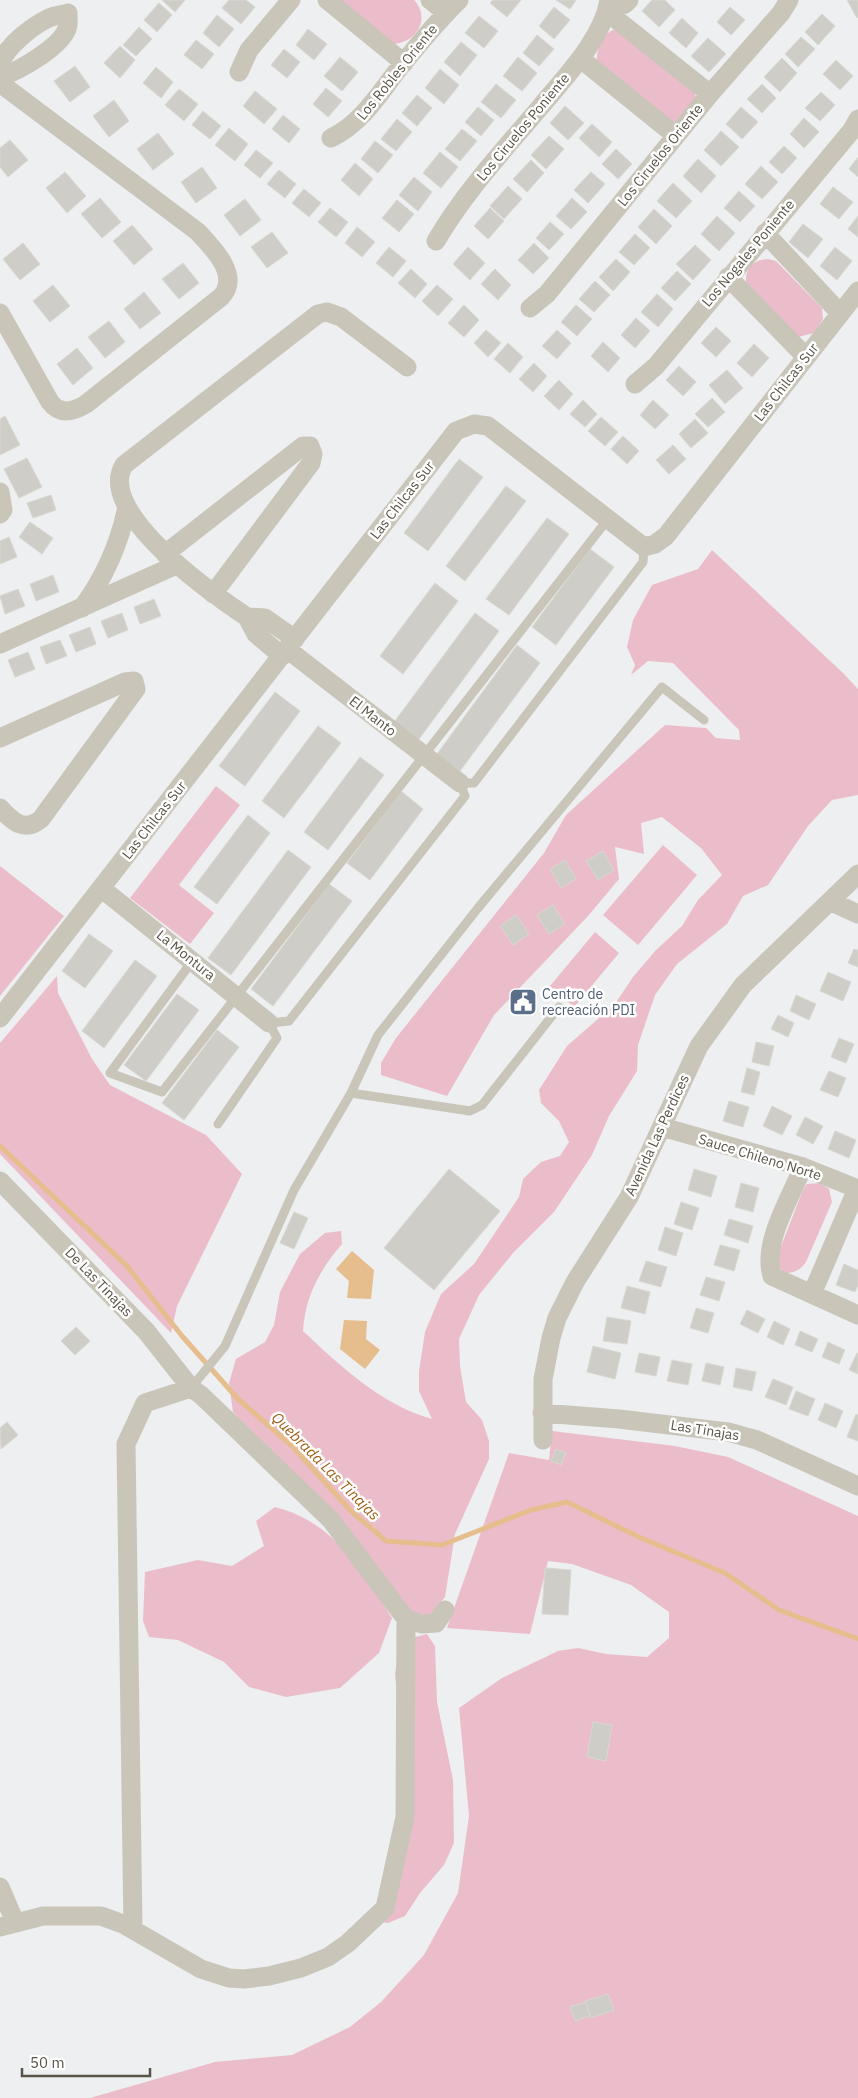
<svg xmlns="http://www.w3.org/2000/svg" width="858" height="2098" font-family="'IBM Plex Sans',sans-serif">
<rect width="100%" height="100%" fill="#edeff0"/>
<path fill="#ebbdca" d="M340 0H414C431 18 417 42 394 44Z
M617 29 694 92 696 98 677 126 597 62C596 49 603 31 617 29Z
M768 259 776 261 822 308 823 319 814 333 798 337 746 282C745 269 754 259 768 259Z
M712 550 844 674 858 689V795L832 800 808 826 768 885 743 896 727 924 677 964 655 995 638 1045 637 1071 609 1116 592 1155 554 1212 513 1253 479 1295 459 1339 460 1366 466 1402 482 1420 489 1441V1459L455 1534 445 1597 430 1615H409L233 1412 229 1383 236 1359 265 1342 274 1325 280 1292 300 1254 325 1233 341 1231 342 1244C320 1269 305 1297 303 1331 340 1366 382 1405 432 1419L419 1391V1371L425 1332 441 1294 474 1264 519 1197 523 1179 541 1162 560 1156 569 1142 559 1121 541 1103 539 1090 567 1046 615 1004 633 977 656 950 682 926 698 900 722 875 701 848 662 817 641 823 644 854 615 847 619 879 588 916 494 1015 447 1096 381 1075V1063L396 1038 544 853 566 815 665 725 706 728 716 738 740 740 739 730 673 663 648 661 631 675 635 665 627 647 633 620 652 585 698 569Z
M216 786 240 805 179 885 214 913 190 944 130 898Z
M663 845 697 875 638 945 603 915Z
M0 866 64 916 0 996Z
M595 932 619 953 574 1007 550 986Z
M57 976 58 993 92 1059 110 1085 206 1135 242 1174 177 1306 171 1333 0 1154V1043Z
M820 1183 829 1189 832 1202 806 1262C800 1270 795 1273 785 1273L777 1266 780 1249 803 1190 807 1184Z
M552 1431 675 1446 728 1457 858 1516V2098H90L215 2062 292 2055 350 2027 381 2002 424 1955 458 1893 469 1816 459 1708 502 1678 558 1651 578 1648 606 1654 647 1657 669 1638V1612L631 1585 572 1564 548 1561 530 1634 447 1628 509 1453 549 1460Z
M275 1507C334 1522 362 1570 392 1618L379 1653 340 1688 286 1697 249 1687 224 1662 178 1640 149 1637 143 1621 145 1572 198 1560 232 1566 264 1546 256 1521Z
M427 1634 435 1646 437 1702 453 1780 454 1843 444 1865 420 1893 405 1916 388 1923 376 1921 397 1861 400 1728 395 1674 400 1641Z"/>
<path fill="#e6bd8d" d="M352 1251 374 1270 371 1299 347 1298 349 1281 336 1269Z
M344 1320 367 1321 366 1339 380 1350 365 1369 340 1349Z"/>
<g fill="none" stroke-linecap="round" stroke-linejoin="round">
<path stroke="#e6bd8d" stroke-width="5" d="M0 1146 127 1266 182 1336 238 1399 291 1445 351 1511 386 1541 442 1545 531 1510 567 1502 641 1538 725 1573 779 1610 858 1639"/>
</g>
<path fill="#cecdc7" stroke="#d8d8d1" d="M162 0H185L175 12Z
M229 0H246L255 7 241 24 222 8Z
M493 0H521L507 17 490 3Z
M556 0H576L570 9Z
M652 0H665L675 10 659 27 642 11Z
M847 0H858V17L857 18Z
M159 3 172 15 157 32 144 20Z
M554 7 570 20 554 39 539 26Z
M730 7 745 20 731 35 717 22Z
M822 14 835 26 818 45 805 32Z
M217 15 234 29 219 47 203 33Z
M479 16 498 31 484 48 465 33Z
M682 18 698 33 686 48 669 33Z
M139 27 152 39 136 56 123 45Z
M308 29 327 44 314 60 296 45Z
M537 35 554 49 539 66 523 53Z
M801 37 815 49 798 67 785 54Z
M708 38 726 54 709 72 691 56Z
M196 40 214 54 202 69 184 55Z
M461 42 477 55 460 76 444 62Z
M120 46 135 60 120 78 104 63Z
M284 49 300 62 287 78 271 65Z
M340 57 358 72 342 91 324 76Z
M518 57 537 73 522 91 503 76Z
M782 58 797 73 780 92 764 77Z
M836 60 853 76 840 90 823 74Z
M75 66 90 87 70 102 54 81Z
M156 67 173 82 161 98 143 83Z
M440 69 459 85 444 104 425 88Z
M496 84 516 100 501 118 481 102Z
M762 84 776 98 762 113 747 99Z
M326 88 342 101 328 117 313 104Z
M179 89 198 104 184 121 165 105Z
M255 91 277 109 264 124 243 106Z
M821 92 835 105 820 121 805 108Z
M417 95 432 108 417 126 402 113Z
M114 100 129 121 109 137 93 116Z
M565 106 584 123 568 140 550 123Z
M478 107 494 120 481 136 465 122Z
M741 107 758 122 742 139 726 124Z
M203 111 221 126 210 139 192 125Z
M283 115 300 129 289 143 272 129Z
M804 118 819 132 804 148 790 134Z
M397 119 412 132 396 151 381 139Z
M592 124 612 142 599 157 579 138Z
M229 128 248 144 235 161 215 145Z
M462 129 477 141 460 161 445 149Z
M721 131 739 147 721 166 704 150Z
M158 133 174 154 153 170 137 149Z
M549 136 564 149 546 169 531 155Z
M10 140 28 160 8 177 0 167V148Z
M375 141 393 155 378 173 361 159Z
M784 146 797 158 782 174 769 162Z
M616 149 632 164 618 179 602 164Z
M256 150 273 163 260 178 244 165Z
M440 152 458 167 441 188 423 173Z
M858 157V177L849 169Z
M698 159 716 176 701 193 683 176Z
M531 160 544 173 527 192 513 179Z
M355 163 373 179 359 196 341 180Z
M761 166 778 182 762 199 745 184Z
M202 167 217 188 196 203 181 182Z
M279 170 296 184 285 198 267 184Z
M65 172 86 196 67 213 46 188Z
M591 172 605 184 588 203 574 190Z
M414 177 432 192 418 211 399 195Z
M673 183 692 201 676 218 657 201Z
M508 186 522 199 504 219 490 206Z
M833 187 853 202 839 219 820 204Z
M304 189 321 203 309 217 292 203Z
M739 191 755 206 740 222 724 208Z
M100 198 121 222 102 238 81 214Z
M572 198 587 212 571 229 556 216Z
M245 199 261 220 240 236 224 215Z
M397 200 414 214 399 232 382 218Z
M330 208 348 222 336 237 318 222Z
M490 208 504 221 488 239 474 226Z
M654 209 672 226 656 244 638 227Z
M717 216 735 233 719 251 701 234Z
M858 216V237L848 229Z
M550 222 564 234 549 250 536 238Z
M803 224 823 239 808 258 789 242Z
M132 225 153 249 134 265 113 241Z
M357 227 375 242 362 257 345 243Z
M272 232 288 253 267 268 251 247Z
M635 234 650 248 634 265 619 252Z
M23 243 40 264 20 280 3 259Z
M534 243 549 258 533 274 518 260Z
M695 245 711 260 693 280 676 264Z
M389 247 406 261 393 277 376 263Z
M468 247 485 263 470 280 453 264Z
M835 247 852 261 837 280 820 266Z
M616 259 630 272 613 291 599 277Z
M183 263 199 283 179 299 162 279Z
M411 269 427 284 415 298 398 283Z
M495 269 511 285 498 300 481 284Z
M677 271 691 284 675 301 661 288Z
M595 281 610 295 594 312 579 299Z
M53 285 70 306 50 322 33 301Z
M437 285 453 299 438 316 422 301Z
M144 292 161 313 140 329 124 309Z
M657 294 673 309 658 327 641 312Z
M464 305 479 320 464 337 448 323Z
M576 305 592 319 577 336 561 322Z
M636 318 650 331 635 348 621 335Z
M109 321 125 342 105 358 88 337Z
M716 327 731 341 716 357 701 343Z
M486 330 501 343 488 357 474 343Z
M557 330 571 343 557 359 542 346Z
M603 342 620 358 608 372 591 356Z
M508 343 523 357 510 373 494 359Z
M754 344 769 358 752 377 737 363Z
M77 348 93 368 73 385 57 364Z
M534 363 547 376 533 392 519 379Z
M679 366 696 382 683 396 666 380Z
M727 370 743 388 725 404 709 385Z
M559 380 573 394 559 410 544 396Z
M712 398 725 412 708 427 695 414Z
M583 400 597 414 585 427 570 414Z
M653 400 669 415 655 429 640 415Z
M5 416 20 445 0 455V419Z
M601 417 618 432 605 446 588 431Z
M695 419 708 433 691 448 679 434Z
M623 436 639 451 627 464 611 449Z
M673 445 686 459 669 474 656 460Z
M27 458 42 487 19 498 4 469Z
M459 459 483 477 428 551 404 533Z
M506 486 526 501 465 581 446 566Z
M51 495 56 510 33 518 27 503Z
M547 518 569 534 509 615 486 599Z
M30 522 53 538 42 554 19 537Z
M9 537 17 557 0 564V541Z
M590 549 614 567 556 645 532 627Z
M53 575 59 592 36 601 30 584Z
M435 583 458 601 403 674 380 656Z
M18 589 25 606 5 614 0 596Z
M154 599 161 616 140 624 134 607Z
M122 613 128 630 108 638 101 621Z
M475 613 499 631 416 743 392 725Z
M90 627 96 644 76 652 69 635Z
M60 640 67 656 46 664 40 647Z
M517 645 540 663 460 771 437 754Z
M28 652 35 669 15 677 8 660Z
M275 692 300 711 245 786 219 766Z
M318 726 341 743 284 818 262 801Z
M360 757 384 775 328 850 304 832Z
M401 791 423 809 370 880 347 863Z
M248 815 270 833 217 904 194 887Z
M288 850 311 867 231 975 208 958Z
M603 851 614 870 598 880 586 861Z
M565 860 576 879 561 888 550 869Z
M329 884 352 901 273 1006 251 989Z
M553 905 565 924 549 934 537 915Z
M516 915 529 934 513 945 500 926Z
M89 934 113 951 85 988 62 971Z
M854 949 858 950V967L848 963Z
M135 960 157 976 104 1048 82 1031Z
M828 972 851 982 843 1001 820 991Z
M177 994 199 1010 146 1081 124 1065Z
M796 995 816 1004 809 1020 790 1011Z
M778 1015 794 1023 788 1037 771 1029Z
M217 1030 239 1047 184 1120 162 1103Z
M839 1038 854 1044 846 1063 831 1057Z
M756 1042 774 1046 769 1066 752 1062Z
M747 1068 760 1072 754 1095 741 1092Z
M829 1071 846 1078 838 1097 820 1090Z
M729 1101 749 1107 743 1127 723 1121Z
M772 1106 792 1116 782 1135 763 1126Z
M805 1117 823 1126 813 1144 796 1135Z
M835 1131 856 1140 849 1158 828 1149Z
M449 1169 500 1211 434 1290 384 1248Z
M694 1169 717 1176 711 1197 688 1190Z
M741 1183 759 1188 753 1212 735 1207Z
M681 1202 699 1208 692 1230 674 1224Z
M294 1212 308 1218 294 1249 280 1243Z
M729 1219 753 1226 748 1243 724 1235Z
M665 1227 683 1233 676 1256 658 1250Z
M720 1245 740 1250 734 1271 714 1265Z
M646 1261 667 1267 661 1287 639 1281Z
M844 1264 858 1270V1285L855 1292 836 1285Z
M706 1277 725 1282 719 1301 700 1295Z
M627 1286 650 1292 645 1314 621 1308Z
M696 1308 714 1313 708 1333 690 1328Z
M747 1310 765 1319 758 1333 740 1324Z
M607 1317 631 1321 627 1344 603 1341Z
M774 1321 790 1329 783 1345 767 1337Z
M76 1327 90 1341 75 1355 61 1341Z
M800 1331 818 1339 812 1352 795 1345Z
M828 1342 845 1350 839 1364 822 1357Z
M593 1346 621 1353 615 1379 587 1372Z
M639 1353 660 1357 656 1376 635 1372Z
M857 1353H858V1374L849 1370Z
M672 1360 692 1364 688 1385 667 1381Z
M706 1363 724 1367 720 1385 702 1381Z
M736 1368 756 1372 752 1391 733 1387Z
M773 1379 793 1387 786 1405 765 1397Z
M796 1391 815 1399 808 1416 789 1409Z
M825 1403 843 1411 836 1428 818 1420Z
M856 1414 858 1415V1441L847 1437Z
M7 1422 18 1435 1 1449 0 1428Z
M556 1449 566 1453 561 1465 551 1461Z
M545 1568 571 1570 568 1615 542 1614Z
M593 1722 612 1725 606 1761 587 1757Z
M608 1994 614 2010 591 2018 585 2001Z
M586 2002 590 2016 575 2021 570 2007Z"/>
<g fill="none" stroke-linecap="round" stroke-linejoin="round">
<path stroke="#c9c5b9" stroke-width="9" d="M193 960 110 1073 162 1092 608 519
M351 1093 470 1111 482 1105 559 1007
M218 1124 277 1038 269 1023 289 1021 465 796 460 783H474L643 562 644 547
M191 1388 225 1346 294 1190 351 1093 378 1035 478 908 662 687 704 720"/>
<path stroke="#c9c5b9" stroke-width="19" d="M327 0 404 63
M430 0 446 13
M607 12 710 94
M607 12 625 4 629 0
M581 59 675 135
M0 63C8 45 32 26 49 18 55 15 62 15 68 13
M239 72 249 50 291 0
M0 77C19 71 59 48 67 29 69 24 68 19 68 13
M0 83 198 232C213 248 241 276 221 297L86 404C73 412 60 415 50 402L0 313
M331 138C362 123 379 94 400 67 419 44 438 20 459 0
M765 233 839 312
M436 241C465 191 505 149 542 105 566 76 603 38 609 0
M728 277 806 357
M530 308 547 294 710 94 781 13 789 0
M635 384 656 366 852 130 858 119
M0 492 3 510 0 514
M165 554 303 446H310L313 454 311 463 213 594
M82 608C105 577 119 545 127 507
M247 617C214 595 95 512 124 465L318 314 327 312 341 317 407 367
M0 644 176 565
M287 649 460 783
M282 656 256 634 247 617 265 618 295 639
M0 738 125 682 134 681 136 689 41 819C24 833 12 821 0 808
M101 888 269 1023
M832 902 858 914
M0 1018 456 431 474 424 488 426 644 547 655 544 666 536 858 291
M662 1127 803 1167 858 1189
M803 1167C790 1199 762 1243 772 1276L858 1315
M0 1181 146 1331 191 1388
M812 1294 857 1189
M542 1413 619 1419 728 1432 757 1440 858 1486
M543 1440V1379L551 1338 557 1318 575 1282 629 1197 699 1046 743 985 858 874
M0 1887 15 1922
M0 1927 43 1916H101L123 1924 201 1969 229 1978 244 1979 269 1976 301 1968 328 1957 348 1943 385 1908 405 1817 406 1619
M133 1929 126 1444 145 1403 191 1388 201 1395 331 1520 406 1619 422 1624 436 1623 445 1610"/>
</g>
<defs>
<symbol id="civic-square" viewBox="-11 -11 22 22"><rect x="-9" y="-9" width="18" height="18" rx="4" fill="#5c6f8a" stroke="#fff"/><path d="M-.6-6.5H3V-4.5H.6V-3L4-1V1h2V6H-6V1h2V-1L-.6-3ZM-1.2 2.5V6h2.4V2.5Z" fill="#fff"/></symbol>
</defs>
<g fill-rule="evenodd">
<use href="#civic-square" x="507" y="986" width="32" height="32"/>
</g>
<g text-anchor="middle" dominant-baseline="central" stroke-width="5" stroke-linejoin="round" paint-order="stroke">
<g font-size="14" fill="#595546" stroke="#fff">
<text transform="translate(397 72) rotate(-51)">Los Robles Oriente</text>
<text transform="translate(523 127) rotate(-50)">Los Ciruelos Poniente</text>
<text transform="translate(660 155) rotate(-51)">Los Ciruelos Oriente</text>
<text transform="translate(748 253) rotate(-50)">Los Nogales Poniente</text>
<text transform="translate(786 382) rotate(-52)">Las Chilcas Sur</text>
<text transform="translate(402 500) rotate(-52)">Las Chilcas Sur</text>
<text transform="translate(373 716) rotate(38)">El Manto</text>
<text transform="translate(154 820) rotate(-52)">Las Chilcas Sur</text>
<text transform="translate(186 955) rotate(39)">La Montura</text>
<text transform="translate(657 1135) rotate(-65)">Avenida Las Perdices</text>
<text transform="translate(760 1157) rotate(17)">Sauce Chileno Norte</text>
<text transform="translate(99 1282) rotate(46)">De Las Tinajas</text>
<text transform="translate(705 1430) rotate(9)">Las Tinajas</text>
</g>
<g font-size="14" fill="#4e5e75" stroke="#fff" text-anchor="start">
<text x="542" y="994">Centro de<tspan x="542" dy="16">recreación PDI</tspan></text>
</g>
<g font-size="15" font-style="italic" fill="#9e5f15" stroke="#fff">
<text transform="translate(326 1466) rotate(45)">Quebrada Las Tinajas</text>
</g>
</g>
<path d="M22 2068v8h128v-8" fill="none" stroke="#595546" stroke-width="2.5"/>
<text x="30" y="2068" font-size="15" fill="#595546" stroke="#ffffff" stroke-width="4" paint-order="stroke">50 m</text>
</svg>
